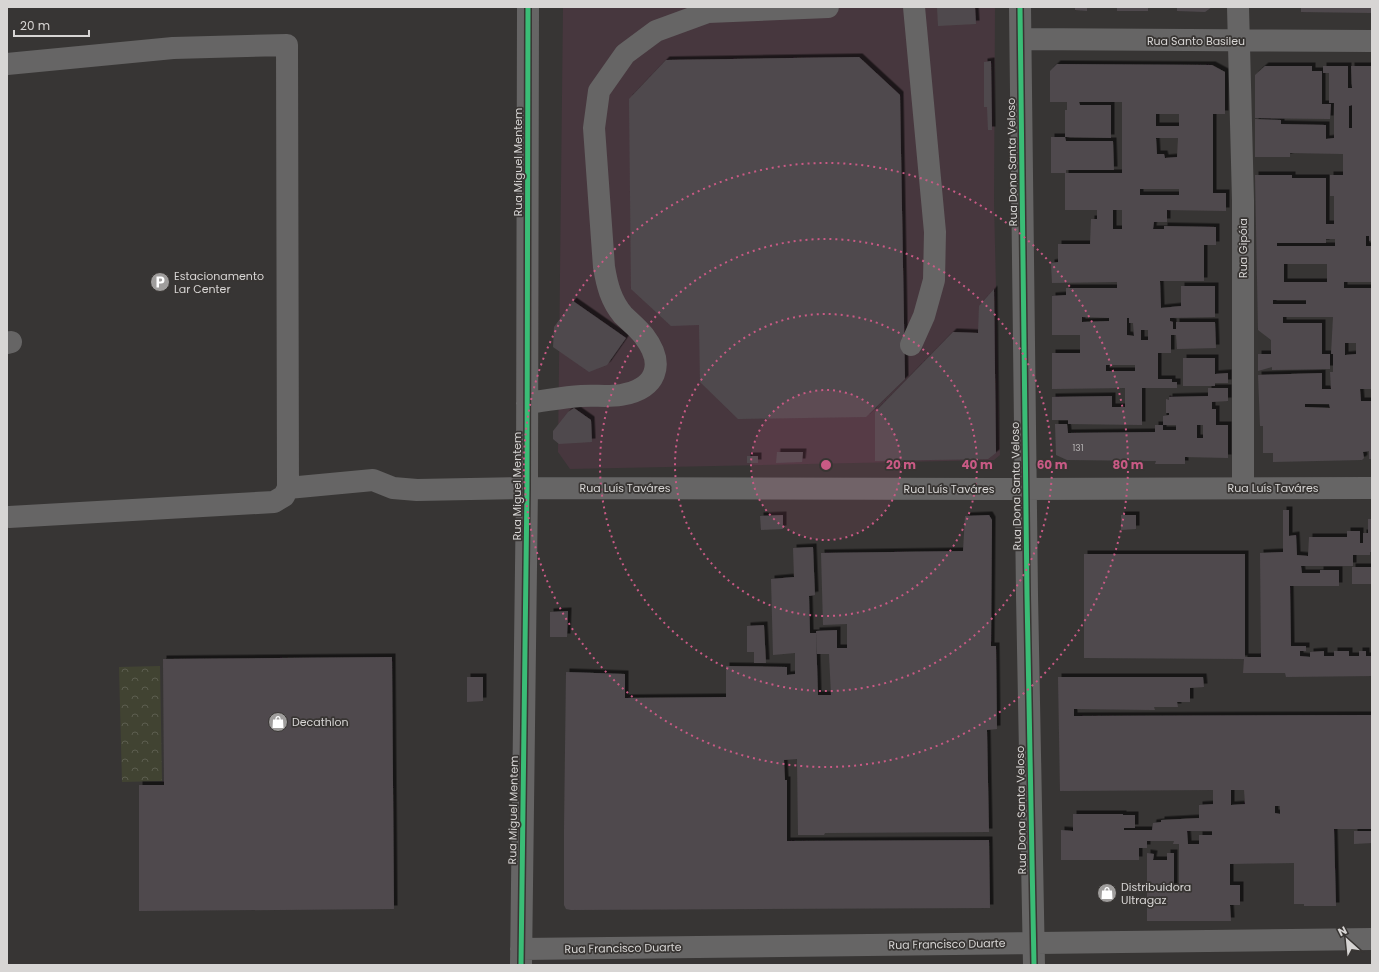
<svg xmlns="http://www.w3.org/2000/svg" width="1379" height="972" font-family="Poppins,sans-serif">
<defs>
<pattern id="park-crowns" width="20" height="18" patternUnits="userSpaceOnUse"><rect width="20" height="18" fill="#414332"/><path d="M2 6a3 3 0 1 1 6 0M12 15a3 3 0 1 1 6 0" fill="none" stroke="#5c5d4f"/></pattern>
<filter id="shadow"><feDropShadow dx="3.5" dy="-3.5" stdDeviation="0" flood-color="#0009"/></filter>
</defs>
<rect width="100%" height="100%" fill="#373534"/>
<path fill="#47373e" d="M563 7H995L994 203 1000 455 994 460 570 469 558 452Z"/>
<path fill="url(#park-crowns)" d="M160 666 162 781 122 782 119 667Z"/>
<path fill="#4f494d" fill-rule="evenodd" filter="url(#shadow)" d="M937 7H975L976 24 938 26Z
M1075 7H1087V11L1075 10Z
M1117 7H1148V11H1117Z
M1177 7H1212L1205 12 1177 11Z
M1301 7H1372V13L1301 12Z
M859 57 900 95 905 379 866 417 738 419 700 382 699 325 671 326 631 289 629 99 666 60Z
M991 61 992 130H988L987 107H984V62Z
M1057 64 1212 65 1225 72V114H1213V193H1226V211L1167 210V222H1154L1153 229H1164V226L1216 227V245H1204V281H1160L1161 308 1181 306V286H1215V317L1170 318V321L1173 322V329H1176V322H1215L1216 348 1177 349 1176 335H1171V353H1158V379H1172V382H1177V388H1142V425L1068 424V420H1052V397L1112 396V407H1125V388L1052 389V353H1080V335H1052V296L1066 295V288H1117V282L1052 283 1051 263 1058 262V244H1090L1091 219H1097V210H1065V173H1051V137H1065V110H1067V102H1050V71ZM1079 102H1122V173H1066V170H1114L1113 141H1066L1065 137 1111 138V105H1080ZM1156 114H1179V126H1156ZM1156 138H1178L1177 157 1165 158 1164 154H1157ZM1140 189H1179V195H1140ZM1113 210H1122V229H1113ZM1082 317 1109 318V321L1082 322ZM1127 318H1129V323H1133L1134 336 1127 335ZM1141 330H1148V340H1141ZM1106 365H1135V371H1106Z
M1265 66H1312V71H1322V104H1331L1330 119 1255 118V75Z
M1323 66H1348V88H1352L1351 66H1372V240L1369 241V236H1366V246H1372V282H1344V288H1372V389H1360L1361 401H1372V459H1369V451L1363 452 1364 458 1362 460 1273 462V453H1263V426H1260L1258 375 1322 373V389H1331L1330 372H1333V354H1331L1333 317H1283V323H1322V354H1330V369L1272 370V367L1258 371V354H1271V340L1258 330 1255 175H1292V178H1326V224H1334V196H1330V175H1343V154L1290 153V157H1255V119L1281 120V124L1326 125V139L1334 138V103H1329V73H1323ZM1352 105V128H1349V106ZM1326 239H1335V246H1277V243H1326ZM1284 264H1327V282H1284ZM1273 300H1306V304H1273ZM1345 343H1356V354L1345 355ZM1305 404H1329L1330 408 1305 407Z
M994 289 996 453 988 459 875 461V412L953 332 978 333 979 306Z
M573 301 626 338 607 365 589 372 553 347 554 327Z
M1183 358H1215V374L1228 373V383H1215V386H1183Z
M1208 388H1228V401L1212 402V409H1216V425H1228V458L1185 457V464H1155L1156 461 1067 460 1056 455 1055 424H1067L1068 433 1155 432V425H1163V430H1176V425H1163V416L1169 415V413H1166V399L1169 400V397L1208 396ZM1197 425H1203V438H1197Z
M574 408 591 420 592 442 559 444 553 439V431L568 412Z
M777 452H803L802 462 776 463Z
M747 456H758V463H747Z
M1283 510H1289V536L1296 535 1297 555 1308 556 1309 537H1347V531H1360V543H1363V533H1368V519H1372V552H1370V555H1353V566H1301L1302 573H1320V570H1339V586H1290L1291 646H1306V651H1300V656L1310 657V652L1324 651V656H1334V651H1349V656H1359V651H1366V656H1372V676L1286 677 1285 673H1243L1244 659 1084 658V554H1245V657H1261L1260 553 1283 552Z
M783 515V529L761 530 760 516Z
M989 515 992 520 991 646H996L997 729 987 730 989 832 825 833 824 835H798L797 759 784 760 785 780H787V841L989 840 990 908 571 910 566 909 564 905V831L566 672 625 674V698L726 697V666L787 667V675L795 674V653L773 655 771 579 794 577 793 548 813 547 815 595 809 596 810 633H816L818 695H831L829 654H817L816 631 837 630V648H847V624L823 625 821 553 963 551 965 516Z
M1121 515H1136V529L1121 530Z
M1352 567H1372V584H1352Z
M568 611 567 637H550V612Z
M764 625 766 663H754V652H747V626Z
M392 657 394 909 139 911V785H164L163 659Z
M467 677H483V701L467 702Z
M1058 677H1203L1204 687 1190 688V702H1177L1178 707H1154L1155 710 1074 709V716L1372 715V829H1334L1336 906H1304V904H1294V863L1230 864V885H1240V905H1230L1231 921H1147V853L1154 854 1153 860H1167V853H1174V887H1179V844H1173L1174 841H1147V848H1139V860H1061V830L1073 831V814H1123V815H1135V828H1124V830H1152L1153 823 1161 822V820L1199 818V805L1213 804V790L1060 791ZM1231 790H1244L1245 804 1231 805ZM1275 806H1280V814L1275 813ZM1187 831H1212V835H1199V844H1188Z
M1354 831H1372V843L1354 844Z"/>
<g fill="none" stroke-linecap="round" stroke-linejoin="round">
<path stroke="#666565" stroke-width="22" d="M1020 7 1027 595 1034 965
M1238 7 1243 201V488
M1021 39 1372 41
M7 64 173 48 287 45 288 488 284 496 274 502 9 517
M7 343 11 342
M911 345 924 316 934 280 935 232 914 7
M527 403C545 401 563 397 581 396 594 395 608 397 621 395 656 389 666 365 644 336 638 328 630 322 623 315 611 301 607 285 604 267L594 128 599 91 625 54 656 31 708 12 828 7
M288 488 373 480 393 488 417 490 527 488 997 489 1372 488
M521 949 1372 939
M521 965 527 488 528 7"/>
<defs>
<path id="cycleway" d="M1020 7 1027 595 1034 965
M521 965 527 488 528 7"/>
</defs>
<use href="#cycleway" stroke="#383533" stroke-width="8"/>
<use href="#cycleway" stroke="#3abd76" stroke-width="5"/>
</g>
<circle cx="826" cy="465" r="75" fill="#c95a85" fill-opacity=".12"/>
<g fill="none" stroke="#c95a85" stroke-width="2" stroke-dasharray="2 4">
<circle cx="826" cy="465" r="75"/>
<circle cx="826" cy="465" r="151"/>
<circle cx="826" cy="465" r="226"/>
<circle cx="826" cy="465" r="302"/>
</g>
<defs>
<symbol id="parking-disc" viewBox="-11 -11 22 22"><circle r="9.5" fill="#9f9d9c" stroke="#383533"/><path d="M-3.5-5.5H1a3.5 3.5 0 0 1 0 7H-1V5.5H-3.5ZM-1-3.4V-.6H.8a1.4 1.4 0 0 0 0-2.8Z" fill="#fff"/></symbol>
<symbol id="shop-disc" viewBox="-11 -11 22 22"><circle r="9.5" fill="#9f9d9c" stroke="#383533"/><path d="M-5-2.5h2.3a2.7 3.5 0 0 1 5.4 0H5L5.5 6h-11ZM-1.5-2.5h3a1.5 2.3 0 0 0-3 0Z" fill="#fff"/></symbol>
</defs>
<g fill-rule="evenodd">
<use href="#parking-disc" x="149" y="271" width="22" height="22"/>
<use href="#shop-disc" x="267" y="711" width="22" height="22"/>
<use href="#shop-disc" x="1096" y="882" width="22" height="22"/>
</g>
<g text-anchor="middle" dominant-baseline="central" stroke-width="3.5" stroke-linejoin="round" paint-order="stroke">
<g font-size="9" fill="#b5b2b2">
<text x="1078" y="448">131</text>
</g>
<g font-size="11" fill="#d7d5d4" stroke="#383533">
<text x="1196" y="41">Rua Santo Basileu</text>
<text transform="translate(518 162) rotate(-90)">Rua Miguel Mentem</text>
<text transform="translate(1012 162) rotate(-91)">Rua Dona Santa Veloso</text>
<text transform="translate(1243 248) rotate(-90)">Rua Gipóia</text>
<text transform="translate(517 486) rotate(-90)">Rua Miguel Mentem</text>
<text transform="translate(1016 486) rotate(-91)">Rua Dona Santa Veloso</text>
<text x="625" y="488">Rua Luís Taváres</text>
<text x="1273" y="488">Rua Luís Taváres</text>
<text x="949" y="489">Rua Luís Taváres</text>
<text transform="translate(513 810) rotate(-89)">Rua Miguel Mentem</text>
<text transform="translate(1021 810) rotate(-91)">Rua Dona Santa Veloso</text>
<text transform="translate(947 944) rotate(-1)">Rua Francisco Duarte</text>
<text transform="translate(623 948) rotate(-1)">Rua Francisco Duarte</text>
</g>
<g font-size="11" fill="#d7d5d4" stroke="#383533" text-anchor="start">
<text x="174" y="276">Estacionamento<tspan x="174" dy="13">Lar Center</tspan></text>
<text x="292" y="722">Decathlon</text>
<text x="1121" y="887">Distribuidora<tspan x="1121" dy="13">Ultragaz</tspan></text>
</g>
</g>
<circle cx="826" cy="465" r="6" fill="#c95a85" stroke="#383533" stroke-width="2"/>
<g font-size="12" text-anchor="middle" font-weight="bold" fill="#c95a85" stroke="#383533" stroke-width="3.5" stroke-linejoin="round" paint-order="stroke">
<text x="901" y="469">20 m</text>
<text x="977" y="469">40 m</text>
<text x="1052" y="469">60 m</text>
<text x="1128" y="469">80 m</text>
</g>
<rect width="1379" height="972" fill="none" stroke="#d7d5d4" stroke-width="16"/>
<g transform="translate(1347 940) rotate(333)" stroke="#383533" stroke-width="3" paint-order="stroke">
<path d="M0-3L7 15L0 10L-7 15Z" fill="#d7d5d4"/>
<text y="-6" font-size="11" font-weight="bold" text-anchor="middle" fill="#d7d5d4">N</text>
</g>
<path d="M14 30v6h75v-6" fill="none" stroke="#d7d5d4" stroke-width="2"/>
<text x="20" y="30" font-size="12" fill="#d7d5d4" stroke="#383533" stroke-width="3" paint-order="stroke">20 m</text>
</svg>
